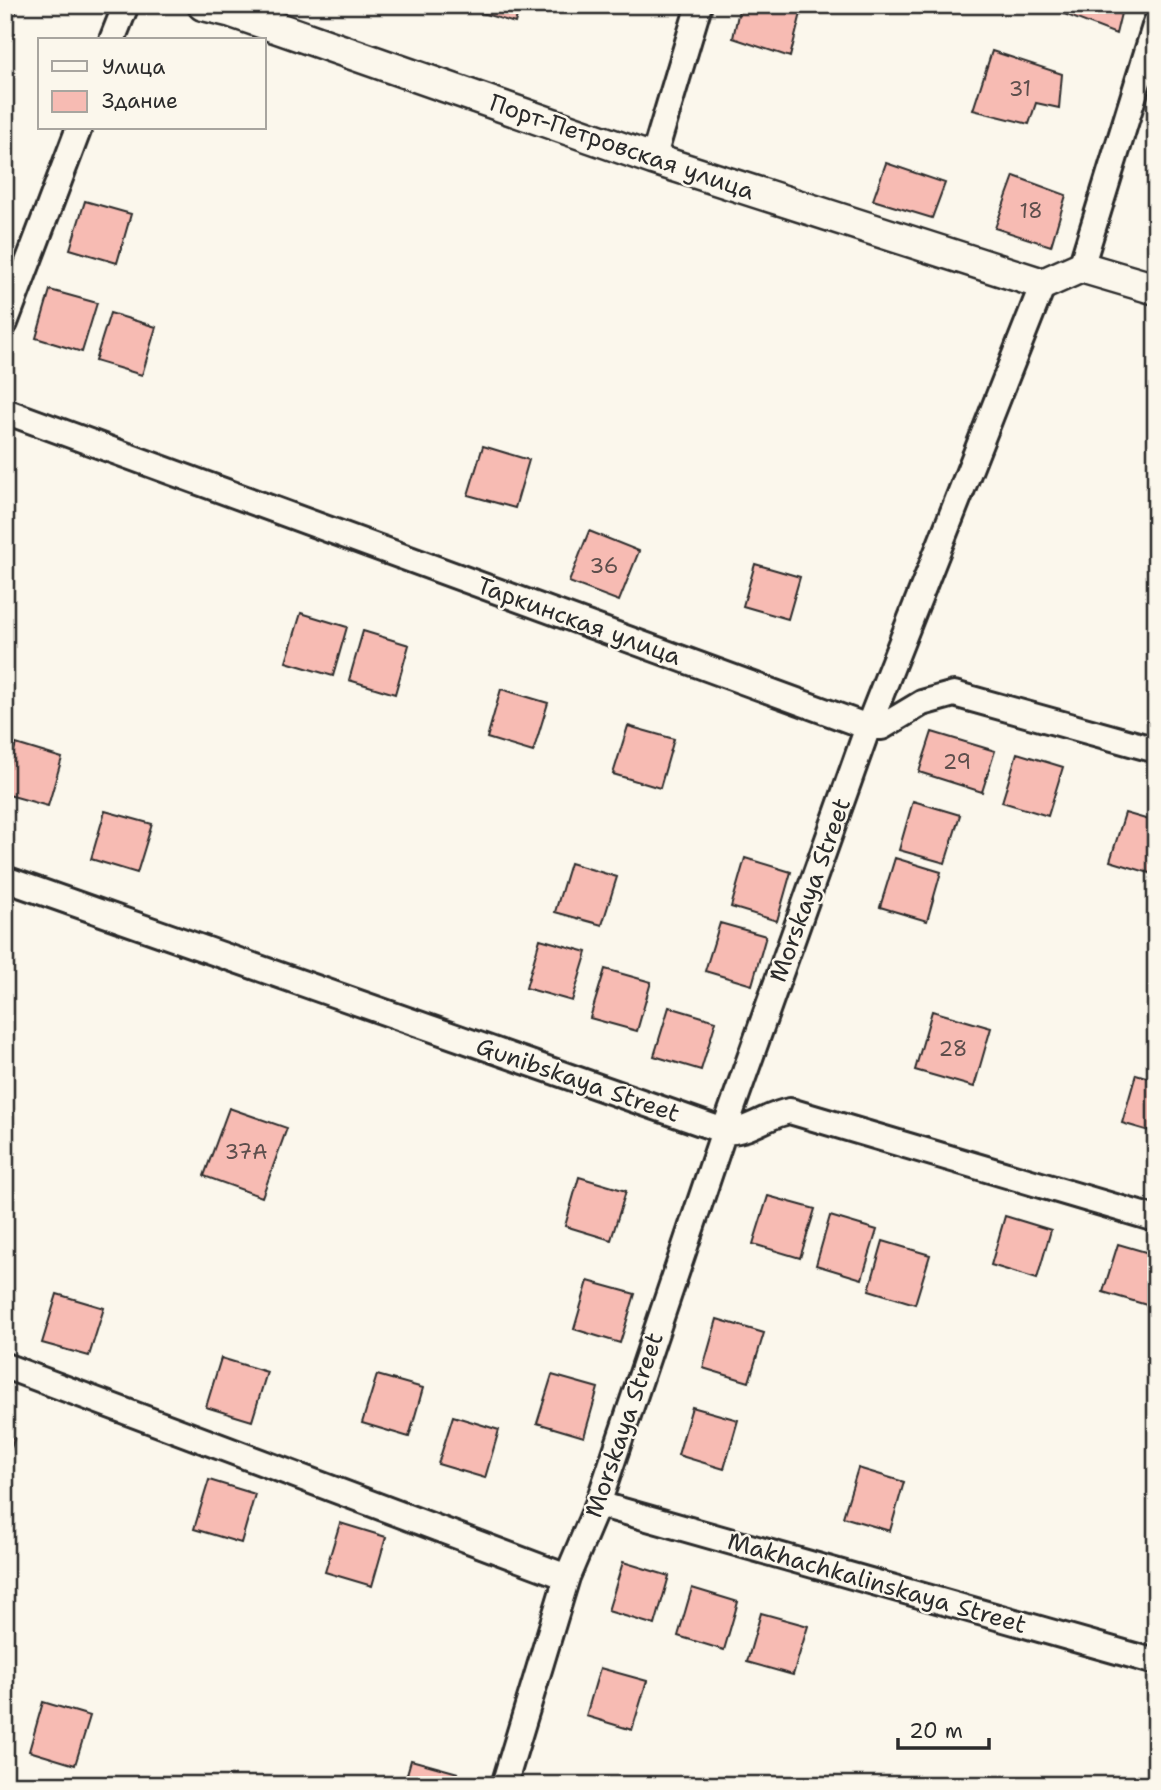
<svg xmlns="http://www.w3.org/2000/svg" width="1161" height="1790" font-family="'Shantell Sans',sans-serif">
<rect width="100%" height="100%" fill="#fbf7ec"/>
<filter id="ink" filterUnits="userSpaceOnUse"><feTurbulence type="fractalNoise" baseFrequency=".0143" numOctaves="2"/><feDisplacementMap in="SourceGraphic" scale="14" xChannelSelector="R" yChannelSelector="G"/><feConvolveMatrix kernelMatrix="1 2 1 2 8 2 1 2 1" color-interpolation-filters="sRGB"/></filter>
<g filter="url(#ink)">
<path fill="#f7bbb3" stroke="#2b2b2b" stroke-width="2" d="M470 5H520L515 23 468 9Z
M740 5H803L790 57 733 38Z
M1067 5H1123L1116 34 1064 14Z
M5 7 16 11 5 44Z
M992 51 1062 74 1059 108 1036 103 1029 124 973 110Z
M886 163 945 183 932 218 873 200Z
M1014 176 1066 195 1051 246 995 228Z
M85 201 131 214 117 263 70 249Z
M50 290 97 303 82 352 36 338Z
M110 313 156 327 142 375 95 361Z
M483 446 529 460 515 508 468 495Z
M589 531 639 551 619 601 569 582Z
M755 564 800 577 788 619 743 606Z
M301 613 347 627 333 676 286 662Z
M363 631 409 645 395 694 349 680Z
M501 689 548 703 533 752 487 738Z
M628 726 674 739 660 788 613 774Z
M932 732 995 751 982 792 919 772Z
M16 744 62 758 48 806 5 794V778Z
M1017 753 1063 767 1048 816 1002 802Z
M913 801 960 815 945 863 899 850Z
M105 811 152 824 137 873 91 859Z
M1125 813 1156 822V875L1110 861Z
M745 858 791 872 777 921 731 907Z
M895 858 941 872 927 921 880 907Z
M570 863 617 877 602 925 555 912Z
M720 923 766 936 752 985 705 971Z
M540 939 587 952 572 1001 526 988Z
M605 969 651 982 637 1031 590 1018Z
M669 1007 716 1021 701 1070 654 1056Z
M932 1011 991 1028 974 1087 915 1070Z
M1136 1074 1156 1080V1133L1122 1123Z
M229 1108 287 1128 262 1197 204 1176Z
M579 1177 626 1191 611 1240 565 1226Z
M768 1196 815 1209 800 1258 753 1244Z
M830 1216 877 1230 862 1279 816 1265Z
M1005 1216 1051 1230 1037 1279 991 1265Z
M883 1241 930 1255 915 1304 869 1290Z
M1118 1244 1156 1255V1286L1150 1306 1103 1292Z
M588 1281 635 1294 620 1343 574 1329Z
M57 1294 104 1308 89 1356 42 1343Z
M717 1319 764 1333 749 1382 703 1368Z
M221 1358 267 1372 252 1421 206 1407Z
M377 1375 423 1388 409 1437 362 1423Z
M552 1375 598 1388 584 1437 537 1423Z
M692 1407 738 1420 724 1469 678 1455Z
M453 1416 499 1430 485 1478 438 1464Z
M5 1436 14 1439 5 1467Z
M858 1468 904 1482 890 1531 843 1517Z
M209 1480 255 1494 241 1543 194 1529Z
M340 1523 386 1537 372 1586 325 1572Z
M623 1562 669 1576 655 1625 608 1611Z
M692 1588 738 1602 724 1650 678 1636Z
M761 1613 808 1626 793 1675 747 1662Z
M600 1668 647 1681 632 1730 586 1716Z
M43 1702 90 1716 75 1765 29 1751Z
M411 1760 458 1773 455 1785H404Z"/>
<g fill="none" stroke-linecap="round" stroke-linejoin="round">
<defs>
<path id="minor" d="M112 40 126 5
M653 159 699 5
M1081 267 1156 23
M5 323 79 128
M5 411 868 727H882L922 703 954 694 1156 750
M5 879 724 1131C747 1134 768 1114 790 1111L1156 1219
M5 1366 567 1577
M598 1504 1156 1662
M504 1785 567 1577 598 1504 724 1131 868 727 1043 284"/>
<path id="tertiary" d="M203 5 232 12 653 159 1043 284 1081 267 1156 289"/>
</defs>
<use href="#minor" stroke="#2b2b2b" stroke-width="30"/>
<use href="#tertiary" stroke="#2b2b2b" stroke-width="35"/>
<use href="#minor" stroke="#fbf7ec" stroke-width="24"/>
<use href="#tertiary" stroke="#fbf7ec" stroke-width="30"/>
</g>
</g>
<g text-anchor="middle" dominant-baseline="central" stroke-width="5" stroke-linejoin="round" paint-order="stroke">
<g font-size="21" fill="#5e4f4d">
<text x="1020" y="89">31</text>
<text x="1031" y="211">18</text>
<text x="604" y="566">36</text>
<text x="957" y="762">29</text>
<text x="953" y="1049">28</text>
<text x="246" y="1152">37А</text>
</g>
<g font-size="24" fill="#2b2b2b" stroke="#fbf7ec">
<text transform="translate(622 147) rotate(19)">Порт-Петровская улица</text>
<text transform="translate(579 621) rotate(20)">Таркинская улица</text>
<text transform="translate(810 890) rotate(-70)">Morskaya Street</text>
<text transform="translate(578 1080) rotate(19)">Gunibskaya Street</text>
<text transform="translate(624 1425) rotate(-71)">Morskaya Street</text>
<text transform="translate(877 1583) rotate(16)">Makhachkalinskaya Street</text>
</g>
</g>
<rect width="1161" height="1790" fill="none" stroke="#fbf7ec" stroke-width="28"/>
<rect x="14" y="14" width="1133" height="1762" fill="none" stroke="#2b2b2b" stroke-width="2.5" filter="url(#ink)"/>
<rect x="38" y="38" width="228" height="91" fill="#fbf7ec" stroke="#a8a59f" stroke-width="2"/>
<rect x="52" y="61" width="35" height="10" fill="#fbf7ec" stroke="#a8a59f" stroke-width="2"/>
<text x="102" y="74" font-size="21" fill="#2b2b2b">Улица</text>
<rect x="52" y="91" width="35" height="21" fill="#f7bbb3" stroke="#a8a59f" stroke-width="2"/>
<text x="102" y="108" font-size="21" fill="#2b2b2b">Здание</text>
<path d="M898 1738v10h91v-10" fill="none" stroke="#2b2b2b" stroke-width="3.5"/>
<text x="909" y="1738" font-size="21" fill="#2b2b2b" stroke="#fbf7ec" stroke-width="5" paint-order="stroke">20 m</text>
</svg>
